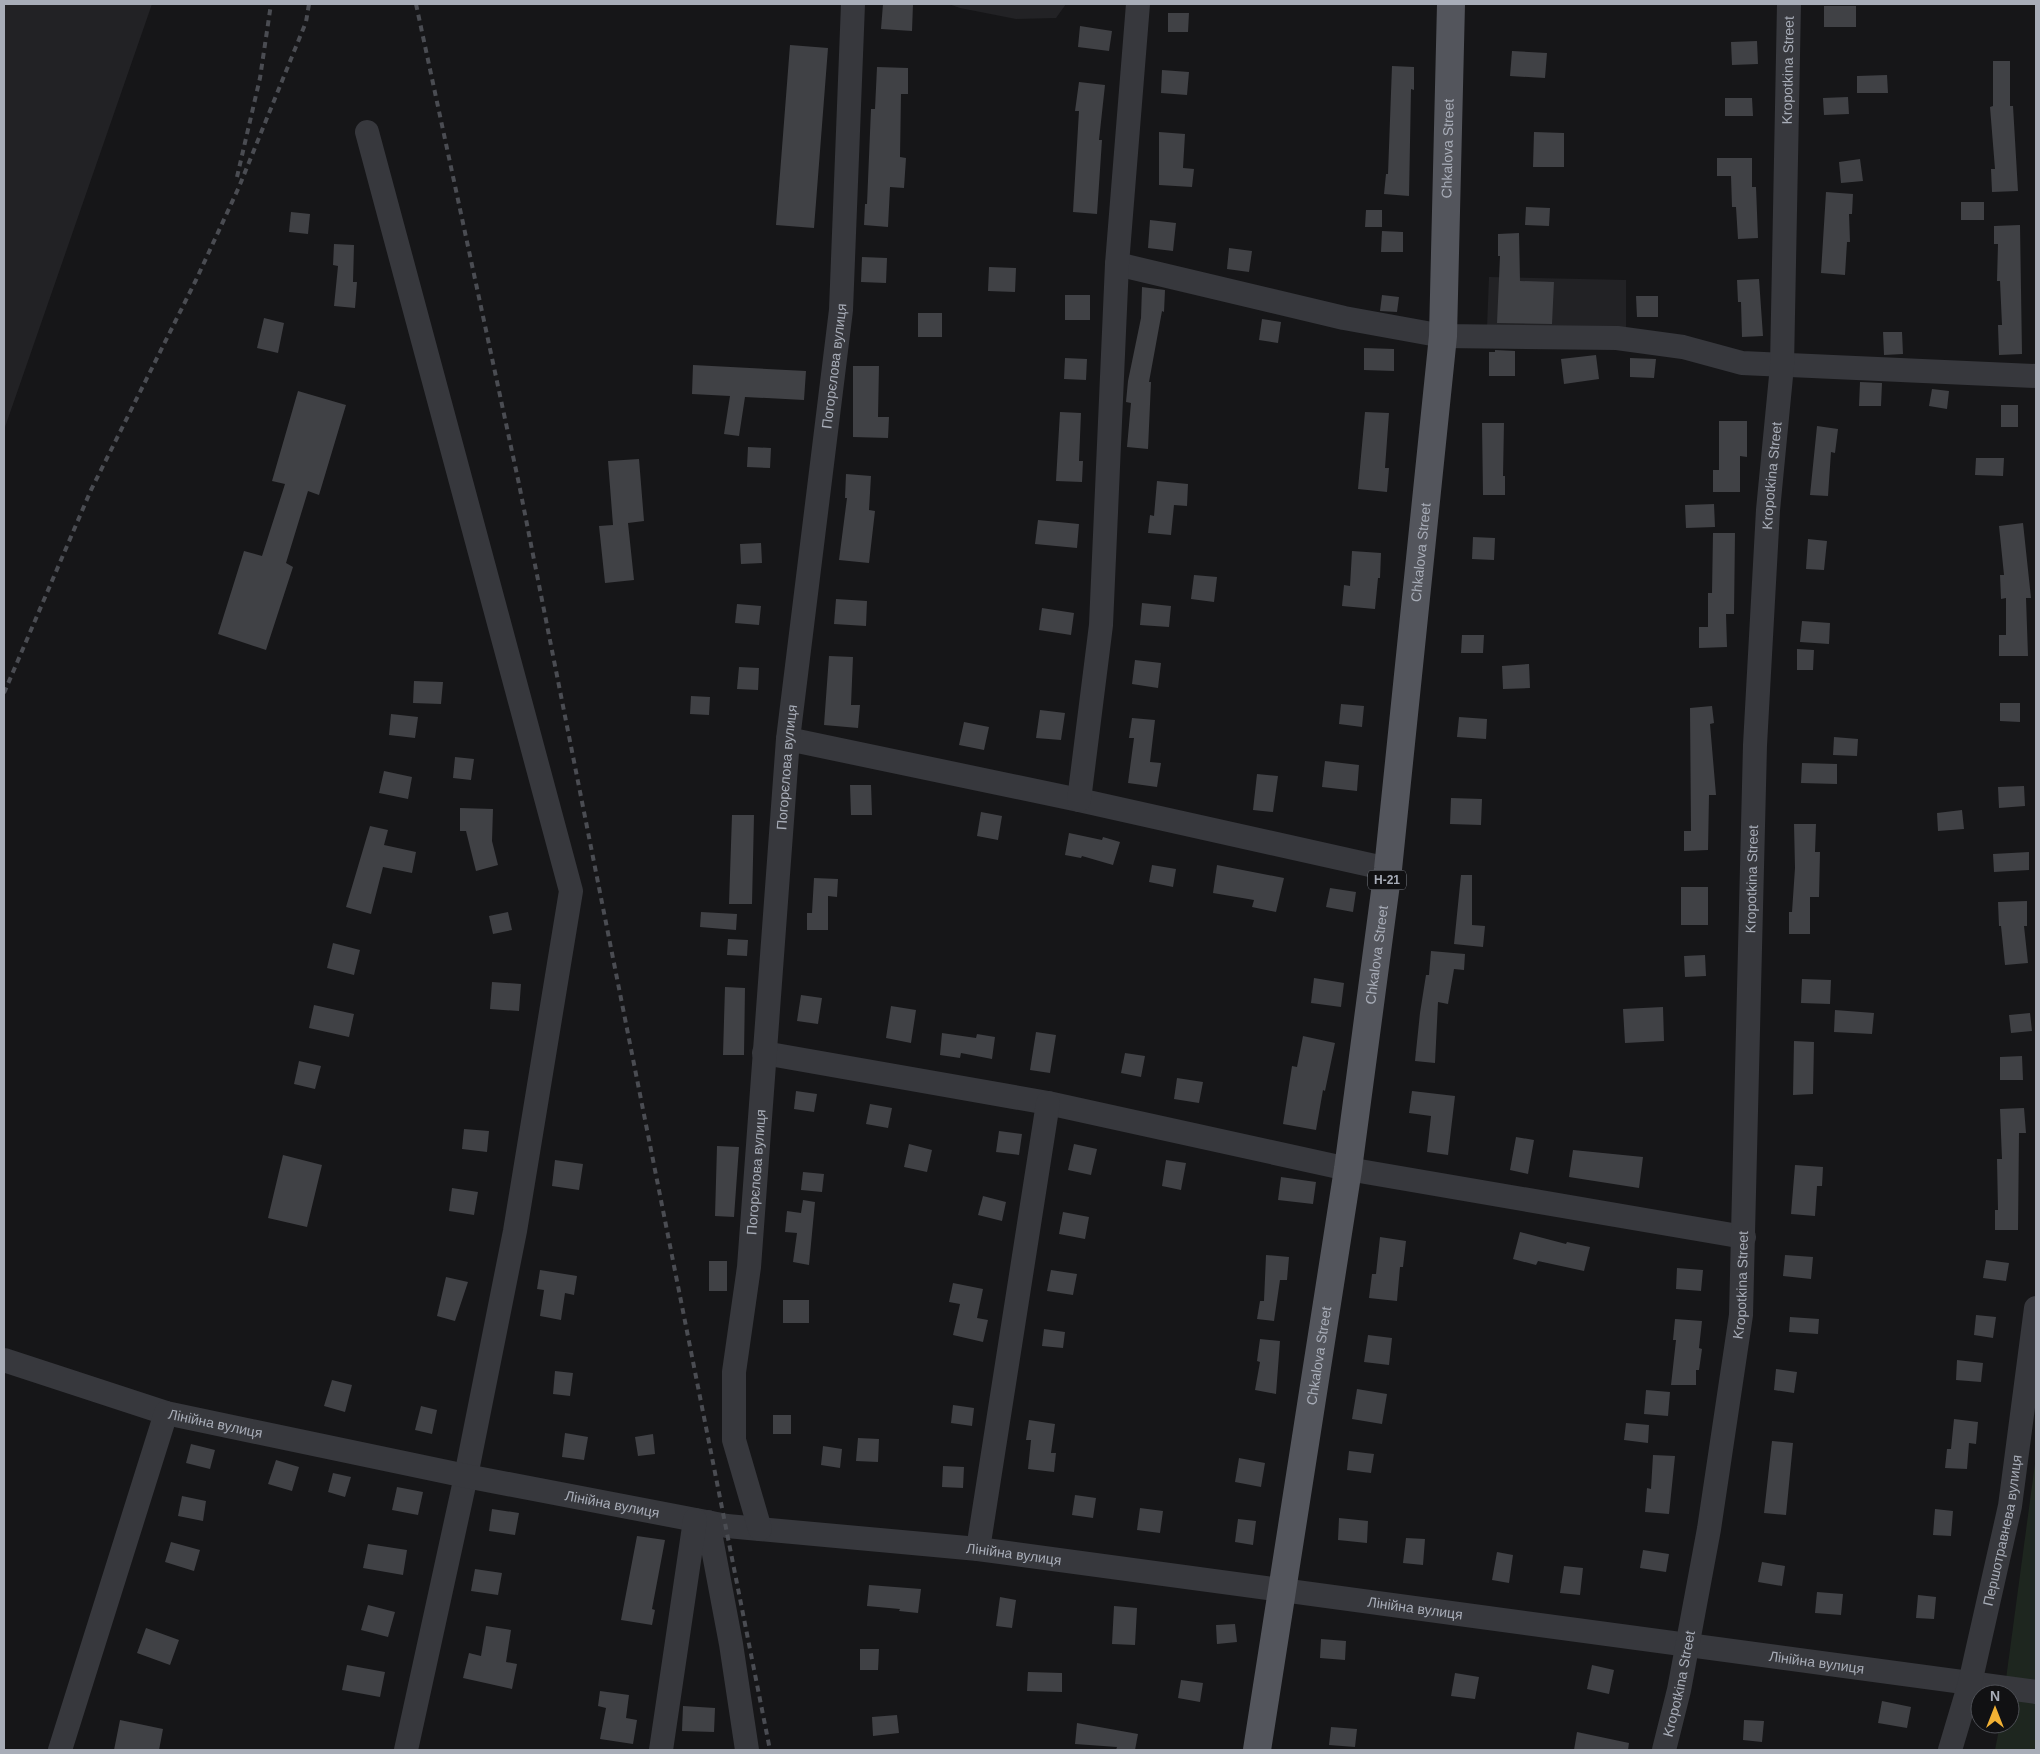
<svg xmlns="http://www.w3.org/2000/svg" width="2040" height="1754" font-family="Arial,sans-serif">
<rect width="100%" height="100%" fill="#161618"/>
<path fill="#222225" d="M4 4H152L4 430Z
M949 4H1066L1056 18 1016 19 960 8Z
M1489 277 1626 280V328H1487Z"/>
<path fill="#1e261f" d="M2036 1456V1750H1995L2000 1724H2010V1694H2004Z"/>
<path fill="#404145" d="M883 4H913L912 31 881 29Z
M1824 6H1856V27H1824Z
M1168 13H1189L1188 32H1168Z
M1080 26 1112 31 1109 51 1078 47Z
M1757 41 1758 64 1732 65 1731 42Z
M790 45 828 48 814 228 776 225Z
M1512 51 1547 53 1545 78 1510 76Z
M1993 61H2010V106H2013L2018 191 1992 192 1991 169H1995L1990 107 1993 106Z
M1392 66 1414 67V90L1411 89 1409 196 1384 194 1386 174H1388Z
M877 67 908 68V94H901L900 157 906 158 904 188 890 187 888 227 864 225 865 204H867L871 109H875Z
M1162 70 1189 72 1187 95 1161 93Z
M1887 75 1888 93H1857V76Z
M1079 82 1105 85 1099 140H1102L1097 214 1073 212 1079 111H1075Z
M1848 97 1849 114 1824 115 1823 98Z
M1725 98H1752L1753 116H1725Z
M1159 132 1185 134 1183 168 1194 169 1192 187 1159 185Z
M1534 132 1564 133V167H1533Z
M1717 158H1752V187H1756L1758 238 1738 239 1736 207H1732L1731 176H1717Z
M1860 159 1863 181 1841 183 1839 162Z
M1826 192 1853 194 1852 214H1849L1850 242H1847L1845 275 1821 273Z
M1961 202H1984V220H1961Z
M1526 207 1550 208 1549 226 1525 225Z
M1366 210H1382V227H1365Z
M291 212 310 214 308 234 289 232Z
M1150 220 1176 223 1173 251 1148 248Z
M2020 225 2022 354 1999 355 1998 325H2002L2000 281H1997L1998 244H1994V226Z
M1382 231 1403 232V252H1381Z
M1519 233 1520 281 1554 282 1552 324 1497 323 1500 256H1498V234Z
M334 244 354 245 353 282H357L355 308 334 306 338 266 333 265Z
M1229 248 1252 251 1249 272 1227 269Z
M862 257 887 258 886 283 861 282Z
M989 267 1016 268 1015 292 988 291Z
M1759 279 1763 336 1742 337 1741 302H1738L1737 280Z
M1142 287 1165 290 1164 312 1162 311 1149 382H1151L1148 449 1127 447 1131 403 1126 402 1128 381 1141 318Z
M1065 295H1090V320H1065Z
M1382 295 1399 297 1397 312 1380 311Z
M1636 296H1658V317H1637Z
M918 313H942V337H918Z
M264 318 284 323 278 353 257 348Z
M1262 319 1281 322 1278 343 1259 340Z
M1883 332H1902L1903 354 1884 355Z
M1364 348 1394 349V371L1364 370Z
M1495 350 1515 351V376H1489V352H1495Z
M1596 355 1599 379 1564 384 1561 359Z
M1065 358 1087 359 1086 380 1064 379Z
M1630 358 1656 359 1654 378 1630 377Z
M693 365 806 371 804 400 745 397 739 436 724 434 730 396 692 394Z
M853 366H879L878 417H889L888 438 853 437Z
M1860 382 1882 383 1881 406H1859Z
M1932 389 1949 391 1947 409 1929 406Z
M298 391 346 405 319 495 308 491 286 563 293 567 266 650 218 634 244 551 262 556 285 484 272 481Z
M2001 405H2018V427H2001Z
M1060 412 1081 413 1079 461H1083L1082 482 1056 481Z
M1365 412 1389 413 1385 468H1389L1387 492 1358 489Z
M1719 421H1747V457L1740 456V492H1713V470H1719Z
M1482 423H1504L1503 476H1505V495H1483Z
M1817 426 1838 429 1835 453 1831 452 1828 496 1810 495Z
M748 447 771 448 770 468 747 467Z
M1976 458H2004L2003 476 1975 475Z
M639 459 644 521 628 523 634 580 605 583 599 526 613 525 608 461Z
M846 474 871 476 869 510 875 511 869 563 839 560 847 498H845Z
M1157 481 1188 484 1187 506 1174 505 1171 535 1148 533 1150 515 1154 516Z
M1714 504 1715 527 1686 528 1685 505Z
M1038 520 1079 524 1077 548 1035 544Z
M2023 523 2031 598H2026L2028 656H1999V635H2006V598L2001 599 2000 575H2004L1999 526Z
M1713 533H1735L1734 614H1726L1727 647 1699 648V627H1708V593H1712Z
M1473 537 1495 538 1494 560 1472 559Z
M1808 539 1827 541 1824 570 1806 569Z
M761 543 762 563 741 564 740 544Z
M1352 551 1381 553 1380 578H1378L1375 609 1342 606 1344 585 1350 586Z
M1194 575 1217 577 1214 602 1191 599Z
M836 599 867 601 866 626 834 624Z
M1142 603 1171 606 1169 627 1140 625Z
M737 604 761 606 759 625 735 623Z
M1042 608 1074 613 1071 635 1039 630Z
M1802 621 1830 623 1829 644 1800 642Z
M1462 635H1484L1483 653H1461Z
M1797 649 1814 650 1813 670H1797Z
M829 656 853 657 851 705H860L858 728 824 725Z
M1135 660 1161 663 1158 688 1132 684Z
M1529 664 1530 688 1503 689 1502 666Z
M739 667 759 668 758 690 737 689Z
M414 681 443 682 441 704 413 703Z
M691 696 710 697 709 715 690 714Z
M2000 703H2020V722L2000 721Z
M1341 704 1364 706 1362 727 1339 724Z
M1712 706 1714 723 1710 724 1716 795H1709L1708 850 1684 851V831H1691L1690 708Z
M1040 710 1065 713 1061 740 1036 738Z
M391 714 418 717 415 738 389 735Z
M1459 717 1487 719 1486 739 1457 737Z
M1132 718 1155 720 1150 762 1161 763 1157 787 1128 783 1134 738H1129Z
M964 722 989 727 984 750 959 745Z
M1834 737 1858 739 1857 756 1833 755Z
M455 757 474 759 471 780 453 778Z
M1325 761 1359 765 1357 791 1322 787Z
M1802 763 1837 764V784L1801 783Z
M384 771 412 777 408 799 379 793Z
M1257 774 1278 776 1273 812 1253 810Z
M850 785H871L872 815H851Z
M2024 786 2025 806 1999 808 1998 787Z
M1451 798 1482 799 1481 825 1450 824Z
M460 808 493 809 492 841 498 865 476 871 466 831H460Z
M1962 810 1964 829 1938 831 1937 813Z
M981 812 1002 816 998 840 977 836Z
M732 815H754L752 904H729Z
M1794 824H1816L1815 852H1820L1819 897H1810V934H1789V912H1792L1795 868Z
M370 826 388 830 384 845 416 852 412 873 383 867 371 914 346 907Z
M1069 833 1102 840 1103 837 1120 842 1113 865 1082 856 1081 858 1065 855Z
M2029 852V870L1994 872 1993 854Z
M1152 865 1176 869 1173 887 1149 882Z
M1217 865 1284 878 1276 912 1252 907 1254 900 1213 893Z
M1461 875H1472V925L1485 926 1483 947 1454 944Z
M814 878 838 879 837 897 828 896V930H807V913H812Z
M1681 887H1708V925H1681Z
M1330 888 1356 892 1353 912 1326 907Z
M2027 901V926H2024L2028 963 2005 965 2001 926H1999L1998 902Z
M508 912 512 930 493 934 489 916Z
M701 912 737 914 736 930 700 927Z
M728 939 748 940 747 956 727 955Z
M333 943 360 950 354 975 327 968Z
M1431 951 1465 954 1464 970 1454 969 1448 1004 1438 1002 1435 1063 1415 1061 1420 1013 1426 975H1429Z
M1705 955 1706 976 1685 977 1684 956Z
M1314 978 1344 983 1341 1007 1311 1003Z
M1802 979 1831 980 1830 1004 1801 1003Z
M492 982 521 984 519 1011 490 1009Z
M725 987 745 988 744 1055H723Z
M801 995 822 998 818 1024 797 1021Z
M314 1005 354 1014 349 1037 309 1028Z
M891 1006 916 1010 911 1043 886 1038Z
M1663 1007 1664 1041 1625 1043 1623 1009Z
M1835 1010 1874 1013 1872 1034 1834 1032Z
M2030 1013 2032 1031 2011 1033 2009 1015Z
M1036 1032 1056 1035 1050 1073 1030 1070Z
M942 1033 976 1038 977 1034 995 1037 992 1059 961 1053 960 1058 940 1055Z
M1303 1036 1335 1043 1325 1091 1323 1090 1316 1130 1283 1124 1292 1066 1297 1067Z
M1794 1041 1814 1042 1813 1094 1793 1095Z
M1125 1053 1145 1056 1141 1077 1121 1073Z
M2022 1056 2023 1080H2000V1057Z
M299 1061 321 1066 315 1089 294 1084Z
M1177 1078 1203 1082 1199 1103 1174 1099Z
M796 1091 817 1094 814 1112 794 1109Z
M1412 1091 1455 1096 1448 1155 1427 1152 1431 1116 1409 1113Z
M870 1104 892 1108 888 1128 866 1124Z
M2024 1108 2026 1133H2019L2018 1230H1995V1210H1998L1997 1159H2002L2000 1109Z
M464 1129 489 1131 487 1152 462 1149Z
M999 1131 1022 1134 1019 1155 996 1152Z
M1516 1137 1534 1140 1528 1174 1510 1170Z
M909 1144 932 1150 927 1172 904 1167Z
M1074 1144 1097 1149 1091 1175 1068 1170Z
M717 1146 739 1147 734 1217 715 1216Z
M1573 1150 1643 1157 1639 1188 1569 1177Z
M283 1155 322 1165 307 1227 268 1218Z
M555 1160 583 1164 579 1190 552 1186Z
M1166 1160 1186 1163 1181 1190 1162 1186Z
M1795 1165 1823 1167 1822 1186H1817L1815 1216 1791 1214Z
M803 1172 824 1174 822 1192 801 1190Z
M1281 1177 1316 1182 1313 1204 1278 1200Z
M452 1188 478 1192 474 1215 449 1211Z
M983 1196 1006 1202 1002 1221 978 1215Z
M803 1200 815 1202 809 1265 793 1262 797 1233 785 1232 787 1211 801 1213Z
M1063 1212 1089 1217 1085 1239 1059 1234Z
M1520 1232 1566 1244 1567 1242 1590 1247 1584 1271 1538 1261 1536 1265 1513 1259Z
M1380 1237 1406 1241 1403 1267H1400L1397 1301 1369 1298 1372 1274H1376Z
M1266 1255 1289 1257 1287 1280H1280L1274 1321 1257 1319 1260 1301H1264Z
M1785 1255 1813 1257 1811 1279 1783 1276Z
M1986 1260 2009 1263 2006 1281 1983 1278Z
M709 1261H727V1291H709Z
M1677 1268 1703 1270 1701 1291 1676 1289Z
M540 1270 577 1276 574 1295 565 1293 561 1320 540 1316 544 1290 537 1289Z
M1051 1270 1077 1274 1073 1295 1047 1291Z
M446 1277 468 1282 455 1321 437 1316Z
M953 1283 983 1289 977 1318 988 1320 983 1342 953 1335 960 1304 949 1302Z
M783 1300H809V1323H783Z
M1976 1315 1996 1317 1993 1338 1974 1335Z
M1790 1317 1819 1319 1818 1334 1789 1332Z
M1675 1319 1702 1321 1699 1348 1702 1349 1699 1370H1696V1385H1671L1676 1340H1673Z
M1044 1329 1065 1332 1063 1348 1042 1346Z
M1368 1335 1392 1338 1389 1365 1364 1362Z
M1260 1339 1280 1341 1276 1394 1255 1390 1260 1362 1257 1361Z
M1957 1360 1983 1363 1981 1382 1956 1380Z
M1776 1369 1797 1372 1794 1393 1774 1390Z
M555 1371 573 1373 570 1396 553 1394Z
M332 1380 352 1385 345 1412 324 1406Z
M1357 1389 1387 1394 1382 1424 1352 1419Z
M1646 1390 1670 1392 1668 1416 1644 1414Z
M953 1405 974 1408 972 1426 951 1423Z
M421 1406 437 1410 432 1434 415 1430Z
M773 1415H791V1434H773Z
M1954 1419 1978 1422 1976 1444 1969 1443 1967 1469 1945 1468 1947 1449H1951Z
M1029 1420 1055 1424 1051 1453H1056L1054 1472 1028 1469 1031 1440H1026Z
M1626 1423 1649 1425 1648 1443 1624 1440Z
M565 1433 588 1437 584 1460 562 1457Z
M653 1434 655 1454 638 1456 635 1437Z
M858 1438 879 1439 878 1462 856 1461Z
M1772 1441 1793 1443 1786 1515 1764 1513Z
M191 1444 215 1450 210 1469 186 1463Z
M823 1446 842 1449 840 1468 821 1465Z
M1349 1451 1374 1454 1371 1473 1347 1470Z
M1653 1455 1675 1456 1669 1514 1645 1512 1647 1488 1651 1489Z
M1239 1458 1265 1463 1261 1487 1235 1482Z
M276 1460 299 1467 292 1491 268 1484Z
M943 1466 964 1467 963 1488 942 1487Z
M333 1473 351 1477 345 1497 328 1492Z
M397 1487 423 1492 418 1515 392 1510Z
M1075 1495 1096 1498 1093 1518 1072 1515Z
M182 1496 206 1501 203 1521 178 1516Z
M1140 1508 1163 1511 1160 1533 1137 1530Z
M492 1509 519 1513 515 1535 489 1531Z
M1935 1509 1953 1511 1951 1536 1933 1535Z
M1339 1518 1368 1521 1367 1543 1338 1540Z
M1238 1519 1256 1521 1253 1545 1235 1542Z
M637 1536 665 1540 652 1609 655 1610 652 1625 621 1620Z
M1406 1538 1425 1539 1423 1565 1403 1563Z
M171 1542 200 1550 194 1571 165 1562Z
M368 1544 407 1550 403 1575 363 1568Z
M1643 1550 1669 1554 1666 1572 1640 1568Z
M1497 1552 1513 1555 1509 1583 1492 1580Z
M1762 1562 1785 1566 1782 1586 1758 1582Z
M1564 1566 1583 1568 1580 1595 1560 1593Z
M475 1569 502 1573 498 1595 471 1591Z
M869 1585 921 1589 918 1613 899 1611 900 1609 867 1606Z
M1817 1592 1843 1594 1841 1615 1815 1613Z
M1918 1595 1936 1597 1934 1619 1916 1618Z
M1000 1597 1016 1600 1012 1628 996 1626Z
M368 1605 395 1612 388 1637 361 1630Z
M1114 1606 1137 1608 1135 1645 1112 1644Z
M1235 1624 1237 1642 1217 1644 1216 1625Z
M486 1626 511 1630 506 1662 517 1664 512 1689 463 1678 469 1653 481 1656Z
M146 1628 179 1640 170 1665 137 1653Z
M1321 1639 1346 1641 1345 1660 1320 1658Z
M860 1649H879L878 1670H860Z
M347 1665 385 1672 380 1697 342 1690Z
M1592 1665 1614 1670 1609 1694 1587 1689Z
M1028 1672 1062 1673V1692L1027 1691Z
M1455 1673 1479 1677 1475 1699 1451 1696Z
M1181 1680 1203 1683 1200 1702 1178 1698Z
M600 1691 629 1695 626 1718 637 1720 633 1744 600 1739 606 1708 598 1706Z
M1882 1701 1911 1707 1907 1728 1878 1723Z
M683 1706 715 1708 714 1732 682 1731Z
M897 1715 899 1733 873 1736 872 1717Z
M120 1720 163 1729 159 1750H114Z
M1744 1720 1764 1721 1762 1742 1743 1740Z
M1077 1723 1138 1734 1135 1750H1116L1117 1747 1075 1744Z
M1331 1727 1357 1729 1355 1747 1329 1745Z
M1577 1732 1629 1743 1628 1750H1574Z"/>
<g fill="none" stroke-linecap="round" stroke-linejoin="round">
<g stroke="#37383d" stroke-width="24">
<path d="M367 132 571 891 515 1231 466 1476 406 1750"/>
<path d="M1117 264 1344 318 1443 336 1617 338 1683 347 1742 363 2036 376"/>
<path d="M788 739 1079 800 1388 869"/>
<path d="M1079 800 1101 625 1117 264 1138 4"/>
<path d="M764 1053 1048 1103 1348 1169 1744 1237"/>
<path id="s1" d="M4 1360 166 1413 466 1476 727 1526 978 1549 2036 1692"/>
<path d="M708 1522 731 1644 747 1750"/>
<path id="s2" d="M760 1529 734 1440V1372L749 1267 788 739 841 310 853 4"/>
<path d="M978 1549 1048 1103"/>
<path d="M60 1750 166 1413"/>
<path d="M661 1750 695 1520"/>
<path id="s3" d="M1664 1750 1679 1690 1709 1529 1741 1315 1755 745 1768 510 1782 366 1789 4"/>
<path id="s4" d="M1950 1750 1970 1683 2010 1506 2036 1308"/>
</g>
<path stroke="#53555c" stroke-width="28" id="s5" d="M1257 1750 1348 1169 1388 869 1443 336 1451 4"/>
<path stroke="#4a4c52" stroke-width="4" stroke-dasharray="6 5" stroke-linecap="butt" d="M416 4 519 484 770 1750
M237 177 260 78 271 4
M4 693 91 490 196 280 239 187 306 22 309 4"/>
</g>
<g text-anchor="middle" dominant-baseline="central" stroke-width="5" stroke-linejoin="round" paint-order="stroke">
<rect fill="#111113" stroke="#7b7e86" stroke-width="1" x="1368" y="870.5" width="38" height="19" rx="4"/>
<g font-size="12" font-weight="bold" fill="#a8adb8">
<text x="1387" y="880">Н-21</text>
</g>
<g font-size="14" fill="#a8adb8" stroke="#111113">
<text stroke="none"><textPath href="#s3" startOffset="1688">Kropotkina Street</textPath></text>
<text stroke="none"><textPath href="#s5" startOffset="1614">Chkalova Street</textPath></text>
<text stroke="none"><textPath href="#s2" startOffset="1172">Погорєлова вулиця</textPath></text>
<text stroke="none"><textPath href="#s3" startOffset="1282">Kropotkina Street</textPath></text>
<text stroke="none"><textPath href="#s5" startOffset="1209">Chkalova Street</textPath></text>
<text stroke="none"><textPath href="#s2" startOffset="768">Погорєлова вулиця</textPath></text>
<text stroke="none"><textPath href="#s3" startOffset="878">Kropotkina Street</textPath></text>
<text stroke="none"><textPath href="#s5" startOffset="804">Chkalova Street</textPath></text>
<text stroke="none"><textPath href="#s2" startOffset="362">Погорєлова вулиця</textPath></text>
<text stroke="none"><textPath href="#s3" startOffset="472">Kropotkina Street</textPath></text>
<text stroke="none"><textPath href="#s5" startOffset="399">Chkalova Street</textPath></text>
<text stroke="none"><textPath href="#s1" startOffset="221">Лінійна вулиця</textPath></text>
<text stroke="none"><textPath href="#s1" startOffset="626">Лінійна вулиця</textPath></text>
<text stroke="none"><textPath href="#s4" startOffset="226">Першотравнева вулиця</textPath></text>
<text stroke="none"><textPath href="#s1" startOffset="1031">Лінійна вулиця</textPath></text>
<text stroke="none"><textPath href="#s1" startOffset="1436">Лінійна вулиця</textPath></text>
<text stroke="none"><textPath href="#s1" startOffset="1841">Лінійна вулиця</textPath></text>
<text stroke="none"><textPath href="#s3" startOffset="68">Kropotkina Street</textPath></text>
</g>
</g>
<rect width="2040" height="1754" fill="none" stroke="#a8adb8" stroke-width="10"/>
<g transform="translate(1995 1709)"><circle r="24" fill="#111113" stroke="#4d4f55"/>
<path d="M0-4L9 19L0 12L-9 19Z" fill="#f2b134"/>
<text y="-8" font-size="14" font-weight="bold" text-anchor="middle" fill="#a8adb8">N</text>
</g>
</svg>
